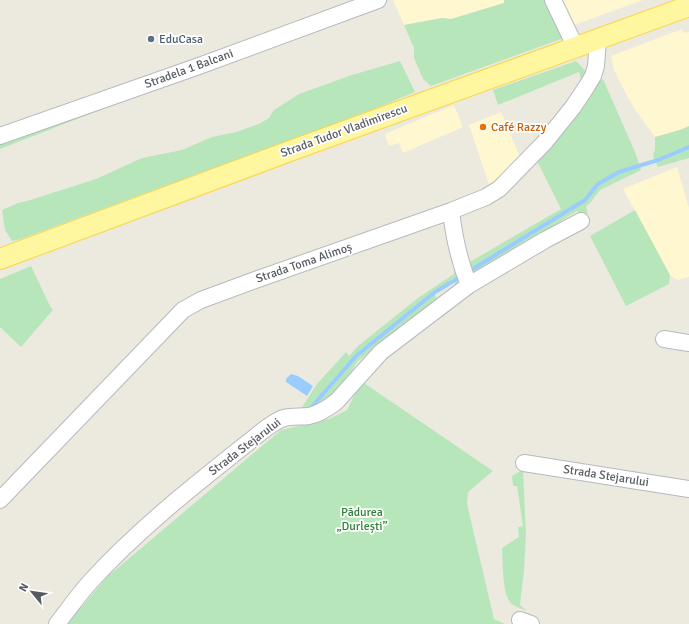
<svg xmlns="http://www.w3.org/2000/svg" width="689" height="624" font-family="Signika,sans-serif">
<rect width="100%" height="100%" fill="#eceade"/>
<path fill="#fff7d0" d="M393 0H504V3L451 19 442 18 404 25Z
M562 0H643L574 25Z
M682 29 684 33 689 32V127L655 137 634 108 623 88 614 70 611 56Z
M454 105 463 127 403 153 399 143 389 146 385 134Z
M501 112 520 157 490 187 469 125Z
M677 167 689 208V277L678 280 670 275 623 189Z"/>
<path fill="#b8e6bb" d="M504 0H547L564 38 431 86 423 79 414 58V48L404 25 442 18 451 19 504 3Z
M400 61 415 92 374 109 21 239 12 241 5 230 2 210 18 203 27 201 96 179 142 158 182 150 212 137 236 132 259 124 269 118 274 110 299 94 352 75Z
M576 61 585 70 582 84 579 72 498 105 493 90Z
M603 79 635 152 641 170 600 190 590 203 586 206 589 223 586 229 577 211 484 268 475 273H471L468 263 561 209 537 161 586 102 596 85Z
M107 105 108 107 0 149V145Z
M689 126V158L658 167 653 156 655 149V137L680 130Z
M635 210 670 275 669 284 626 306 590 236Z
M31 266 50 306 53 310 21 347 0 327V279Z
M454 270H457L459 280 458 288 454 282 435 294 437 302 357 362 346 381 319 409 299 412 317 384 346 352 349 356 358 346 418 298 454 274Z
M361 381 493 471 468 492 467 504 494 619 505 624H67L107 577 281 430 329 419 347 410Z
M523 470 526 535 524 570 520 605 527 611C521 608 514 607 510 602 502 591 503 562 502 548L519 537 518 527 523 526 517 486H513L512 476Z"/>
<path fill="#9bccff" d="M291 374 298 376 313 386 307 396 286 382V379Z"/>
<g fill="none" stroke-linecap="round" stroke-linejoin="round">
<path stroke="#9bccff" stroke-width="4" d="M468 272 585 200 598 184 619 172 658 160 689 147
M310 409 356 356 435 292 462 276"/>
<defs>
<path id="minor" d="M553 0 576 48
M0 136 199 66 378 0
M451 211C454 237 459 261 469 285
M664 339 689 343
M524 463 689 489
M0 500 183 310 201 300 258 279 451 211 486 197 499 189 544 143 573 107 587 86 593 76 596 66 598 40
M520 620 531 624
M57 624C68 610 79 594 91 581 143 524 205 477 265 429 271 425 277 420 284 418 292 416 301 417 309 416 319 414 328 408 336 402L381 352 469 285 545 240 581 221"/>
<path id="major" d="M0 259 290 151 689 6"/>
</defs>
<use href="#minor" stroke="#b6b9bf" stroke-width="18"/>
<use href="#major" stroke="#fbd548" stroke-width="22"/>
<use href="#minor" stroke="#fff" stroke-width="16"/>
<use href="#major" stroke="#fff6a0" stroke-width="20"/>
</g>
<circle fill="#5c6f8a" stroke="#fff" stroke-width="1.5" cx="151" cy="39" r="4"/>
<circle fill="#e8710a" stroke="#fff" stroke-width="1.5" cx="483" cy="127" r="4"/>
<g text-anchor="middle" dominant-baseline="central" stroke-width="3.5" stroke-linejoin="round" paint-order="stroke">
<g font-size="12" fill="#4e5e75" stroke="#fff" text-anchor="start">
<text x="159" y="39">EduCasa</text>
</g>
<g font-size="12" fill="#575b61" stroke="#fff">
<text transform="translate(189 69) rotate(-20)">Stradela 1 Balcani</text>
<text transform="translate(344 131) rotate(-20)">Strada Tudor Vladimirescu</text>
<text transform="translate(304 263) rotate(-19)">Strada Toma Alimoș</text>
<text transform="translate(245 447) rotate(-37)">Strada Stejarului</text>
<text transform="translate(606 476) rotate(9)">Strada Stejarului</text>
</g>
<g font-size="12" fill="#c56008" stroke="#fff" text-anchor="start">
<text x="491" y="127">Café Razzy</text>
</g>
<g font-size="12" fill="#2e8237" stroke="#fff">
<text x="362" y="512">Pădurea<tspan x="362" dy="14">„Durlești”</tspan></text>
</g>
</g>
<g transform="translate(32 592) rotate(299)" stroke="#ffffff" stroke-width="3" paint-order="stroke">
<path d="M0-3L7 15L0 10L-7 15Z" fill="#575b61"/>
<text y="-6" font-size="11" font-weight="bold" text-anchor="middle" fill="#575b61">N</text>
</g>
</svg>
